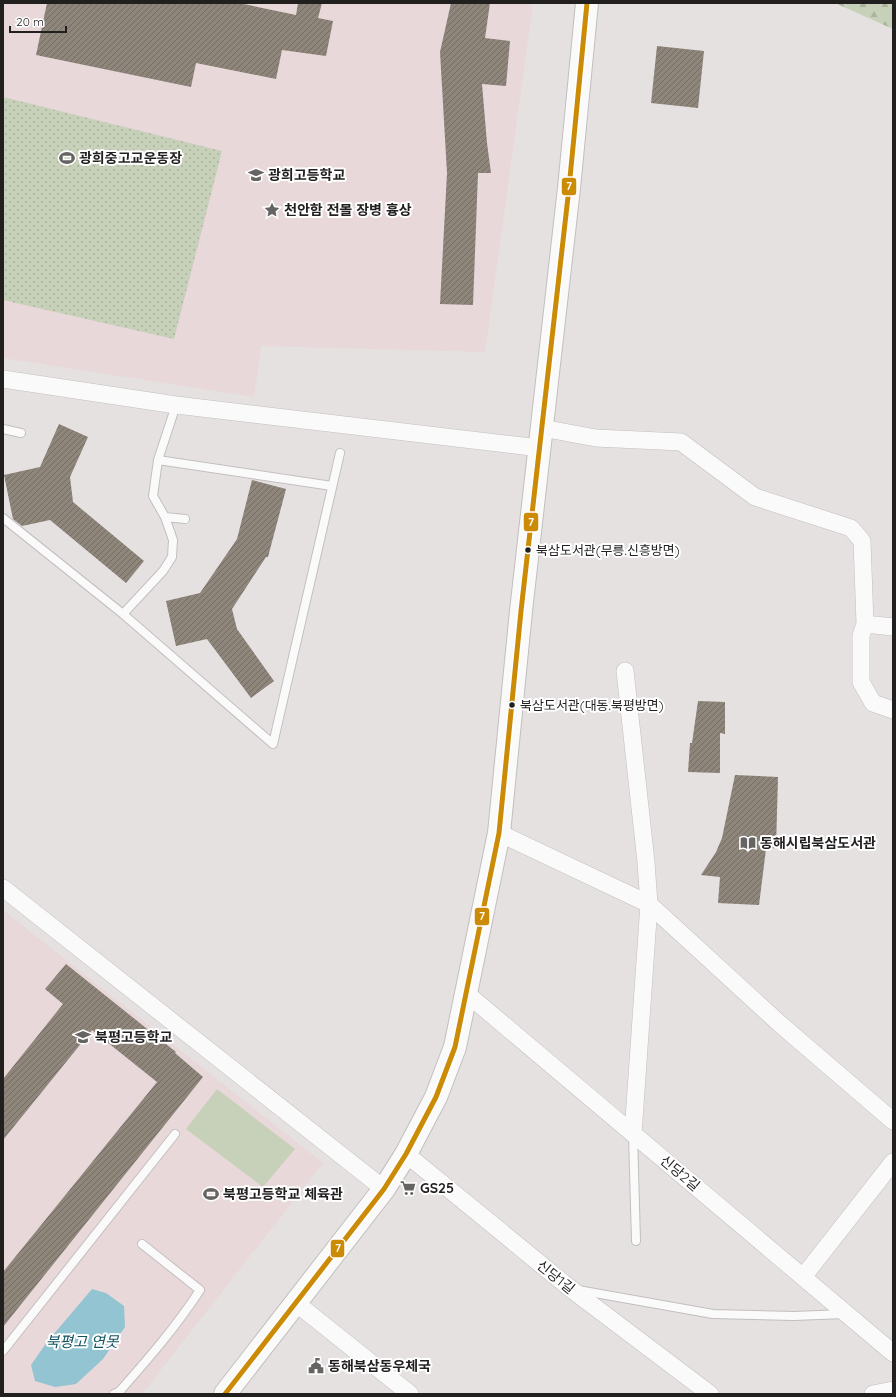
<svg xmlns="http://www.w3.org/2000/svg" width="896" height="1397" font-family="Quicksand,'Noto Sans KR',sans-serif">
<defs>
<pattern id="forest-firs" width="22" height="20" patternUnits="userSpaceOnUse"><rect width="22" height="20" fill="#c7d0b8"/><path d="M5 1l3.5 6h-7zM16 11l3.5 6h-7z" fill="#abb29e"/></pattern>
<pattern id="park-dots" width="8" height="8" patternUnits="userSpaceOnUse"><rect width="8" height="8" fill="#c7d0b8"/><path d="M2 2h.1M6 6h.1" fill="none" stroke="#abb29e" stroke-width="1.8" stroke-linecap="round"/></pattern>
<pattern id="building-hatch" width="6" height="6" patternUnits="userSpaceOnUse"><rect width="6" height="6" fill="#8e857b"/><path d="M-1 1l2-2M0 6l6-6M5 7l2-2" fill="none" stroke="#746c64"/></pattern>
</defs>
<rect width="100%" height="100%" fill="#e5e1e0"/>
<path fill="#e8d8d9" d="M3 3H533L485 352 261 346 254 397 3 358Z
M3 910 323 1163 142 1394H3Z"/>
<path fill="#c7d0b8" d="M217 1089 295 1149 263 1187 186 1129Z"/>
<path fill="url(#forest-firs)" d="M835 3H893V29Z"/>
<path fill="url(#park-dots)" d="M3 97 222 151 174 339 3 300Z"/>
<path fill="#92c4d1" d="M92 1289 106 1293 124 1306 125 1327 103 1359 76 1384 55 1387 35 1381 31 1365 47 1342Z"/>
<path fill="url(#building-hatch)" d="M47 3H239L296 15 298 3H322L318 18 333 21 326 56 282 50 276 79 196 63 191 87 36 55Z
M451 3H490L485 38 510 41 506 86 482 84 487 143 491 173H478L473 305 440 304 447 173 440 52Z
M657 46 704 51 698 108 651 103Z
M59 424 88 437 70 477 73 502 144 561 126 583 50 520 22 526 13 519 4 475 40 467Z
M252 480 286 489 268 557H266L232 609 237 629 274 681 251 698 207 639 176 646 166 601 200 593 237 539Z
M698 701 725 702V734L720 733V773L688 772 690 743H692Z
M735 775 778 777 776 848 766 849 759 905 718 903 720 877 701 875 716 852 722 838Z
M66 964 176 1052 175 1053 203 1077 3 1327V1272L157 1082 92 1030 3 1140V1079L63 1004 45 989Z"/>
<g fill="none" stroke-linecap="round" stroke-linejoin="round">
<defs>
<path id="lane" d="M176 405 158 460 332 486
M3 429 21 433
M165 517 185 519
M3 518 123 614 273 744 340 453
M123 614 163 571 172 557 173 540 165 517 153 496 158 460
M633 1135 636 1241
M578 1290 713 1314 794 1316 844 1314
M3 1351 175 1134
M114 1394 119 1392C148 1359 176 1327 200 1290L142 1244"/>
<path id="street" d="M3 379 176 405 540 448
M542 428 596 438 681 442 755 497 851 528 862 541 865 624 861 636V682L873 703 893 710
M865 624 893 627
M625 671 646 862 649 904 780 1024 893 1121
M499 833 649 904 633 1134
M3 888 384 1189
M466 993 893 1353
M406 1154 571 1289 710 1394
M803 1277 893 1162
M296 1303 410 1394
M873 1394 893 1390"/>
<path id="secondary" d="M225 1394 384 1189 406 1154 436 1097 455 1047 499 833 521 611 569 188 587 3"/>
</defs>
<use href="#lane" stroke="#c2bfbe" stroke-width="10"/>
<use href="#street" stroke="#c2bfbe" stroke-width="18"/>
<use href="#secondary" stroke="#c2bfbe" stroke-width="24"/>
<use href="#lane" stroke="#fbfafa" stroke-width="8"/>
<use href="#street" stroke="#fbfafa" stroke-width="17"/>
<use href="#secondary" stroke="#fbfafa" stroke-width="22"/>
<defs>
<path id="bus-1" d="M225 1394 384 1189 406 1154 436 1097 455 1047 499 833 521 611 569 188 587 3"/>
</defs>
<use href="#bus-1" stroke="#fff" stroke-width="8"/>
<use href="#bus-1" stroke="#cc8b06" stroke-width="5"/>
</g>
<defs>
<symbol id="stadium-bare" viewBox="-9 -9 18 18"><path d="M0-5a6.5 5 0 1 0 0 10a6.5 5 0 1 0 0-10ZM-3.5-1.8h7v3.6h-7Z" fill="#666363" stroke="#fff" stroke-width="2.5" paint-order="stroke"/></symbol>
<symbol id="school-bare" viewBox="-9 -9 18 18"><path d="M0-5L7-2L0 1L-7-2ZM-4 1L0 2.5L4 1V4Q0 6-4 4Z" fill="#666363" stroke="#fff" stroke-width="2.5" paint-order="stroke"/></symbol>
<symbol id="sight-bare" viewBox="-9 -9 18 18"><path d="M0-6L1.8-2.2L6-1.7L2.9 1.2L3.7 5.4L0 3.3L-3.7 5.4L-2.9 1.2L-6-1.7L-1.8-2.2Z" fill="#666363" stroke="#fff" stroke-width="2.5" paint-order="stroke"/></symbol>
<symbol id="library-bare" viewBox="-9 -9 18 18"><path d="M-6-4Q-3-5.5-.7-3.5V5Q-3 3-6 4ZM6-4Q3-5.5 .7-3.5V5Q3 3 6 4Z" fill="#666363" stroke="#fff" stroke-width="2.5" paint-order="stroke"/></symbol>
<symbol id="supermarket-bare" viewBox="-9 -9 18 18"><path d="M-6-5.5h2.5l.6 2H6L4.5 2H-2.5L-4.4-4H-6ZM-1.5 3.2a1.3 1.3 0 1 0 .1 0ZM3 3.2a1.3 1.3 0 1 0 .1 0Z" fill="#666363" stroke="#fff" stroke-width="2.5" paint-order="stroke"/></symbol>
<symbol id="civic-bare" viewBox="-9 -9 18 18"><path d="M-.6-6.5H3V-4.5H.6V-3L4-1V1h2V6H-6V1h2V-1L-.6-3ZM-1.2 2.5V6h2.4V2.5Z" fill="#666363" stroke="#fff" stroke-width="2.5" paint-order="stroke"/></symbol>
</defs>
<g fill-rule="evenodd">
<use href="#stadium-bare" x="56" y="147" width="22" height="22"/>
<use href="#school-bare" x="245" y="164" width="22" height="22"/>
<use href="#sight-bare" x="261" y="199" width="22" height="22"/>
<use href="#library-bare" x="737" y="832" width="22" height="22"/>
<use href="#school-bare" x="72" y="1026" width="22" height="22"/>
<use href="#supermarket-bare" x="397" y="1177" width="22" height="22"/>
<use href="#stadium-bare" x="200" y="1183" width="22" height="22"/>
<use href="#civic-bare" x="305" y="1355" width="22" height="22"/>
</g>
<g fill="#221f1f" stroke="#fff" stroke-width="1.5">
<circle cx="528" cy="550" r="3.5"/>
<circle cx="512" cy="705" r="3.5"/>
</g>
<g text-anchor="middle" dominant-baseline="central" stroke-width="4" stroke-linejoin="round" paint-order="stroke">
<g font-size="13" fill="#221f1f" stroke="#fff" text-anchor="start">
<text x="536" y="550">북삼도서관(무릉.신흥방면)</text>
<text x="520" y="705">북삼도서관(대동.북평방면)</text>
</g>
<g font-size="14" font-weight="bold" fill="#221f1f" stroke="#fff" text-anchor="start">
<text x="79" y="158">광희중고교운동장</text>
<text x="268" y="175">광희고등학교</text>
<text x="284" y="210">천안함 전몰 장병 흉상</text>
<text x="760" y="843">동해시립북삼도서관</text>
<text x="95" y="1037">북평고등학교</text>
<text x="420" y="1188">GS25</text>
<text x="223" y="1194">북평고등학교 체육관</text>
<text x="328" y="1366">동해북삼동우체국</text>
</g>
<g font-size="14" fill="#221f1f" stroke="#fff">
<text transform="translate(680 1173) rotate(40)">신당2길</text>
<text transform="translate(556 1277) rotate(39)">신당1길</text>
</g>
<g font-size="15" font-style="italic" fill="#145461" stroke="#fff">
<text x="82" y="1341">북평고 연못</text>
</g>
</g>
<g stroke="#fff" stroke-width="1.5">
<rect x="561" y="177" width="16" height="19" rx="4" fill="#cc8b06"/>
<rect x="523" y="512" width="16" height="20" rx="4" fill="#cc8b06"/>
<rect x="474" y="907" width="16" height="19" rx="4" fill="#cc8b06"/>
<rect x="330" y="1239" width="15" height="19" rx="4" fill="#cc8b06"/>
</g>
<g font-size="11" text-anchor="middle" font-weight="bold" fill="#fff">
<text x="569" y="190">7</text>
<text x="531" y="526">7</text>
<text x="482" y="920">7</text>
<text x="338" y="1252">7</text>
</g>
<rect width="896" height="1397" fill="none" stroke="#221f1f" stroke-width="8"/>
<path d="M10 26v6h56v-6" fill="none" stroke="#221f1f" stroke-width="2"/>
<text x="16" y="26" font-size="12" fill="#221f1f" stroke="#ffffff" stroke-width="3" paint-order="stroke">20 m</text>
</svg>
